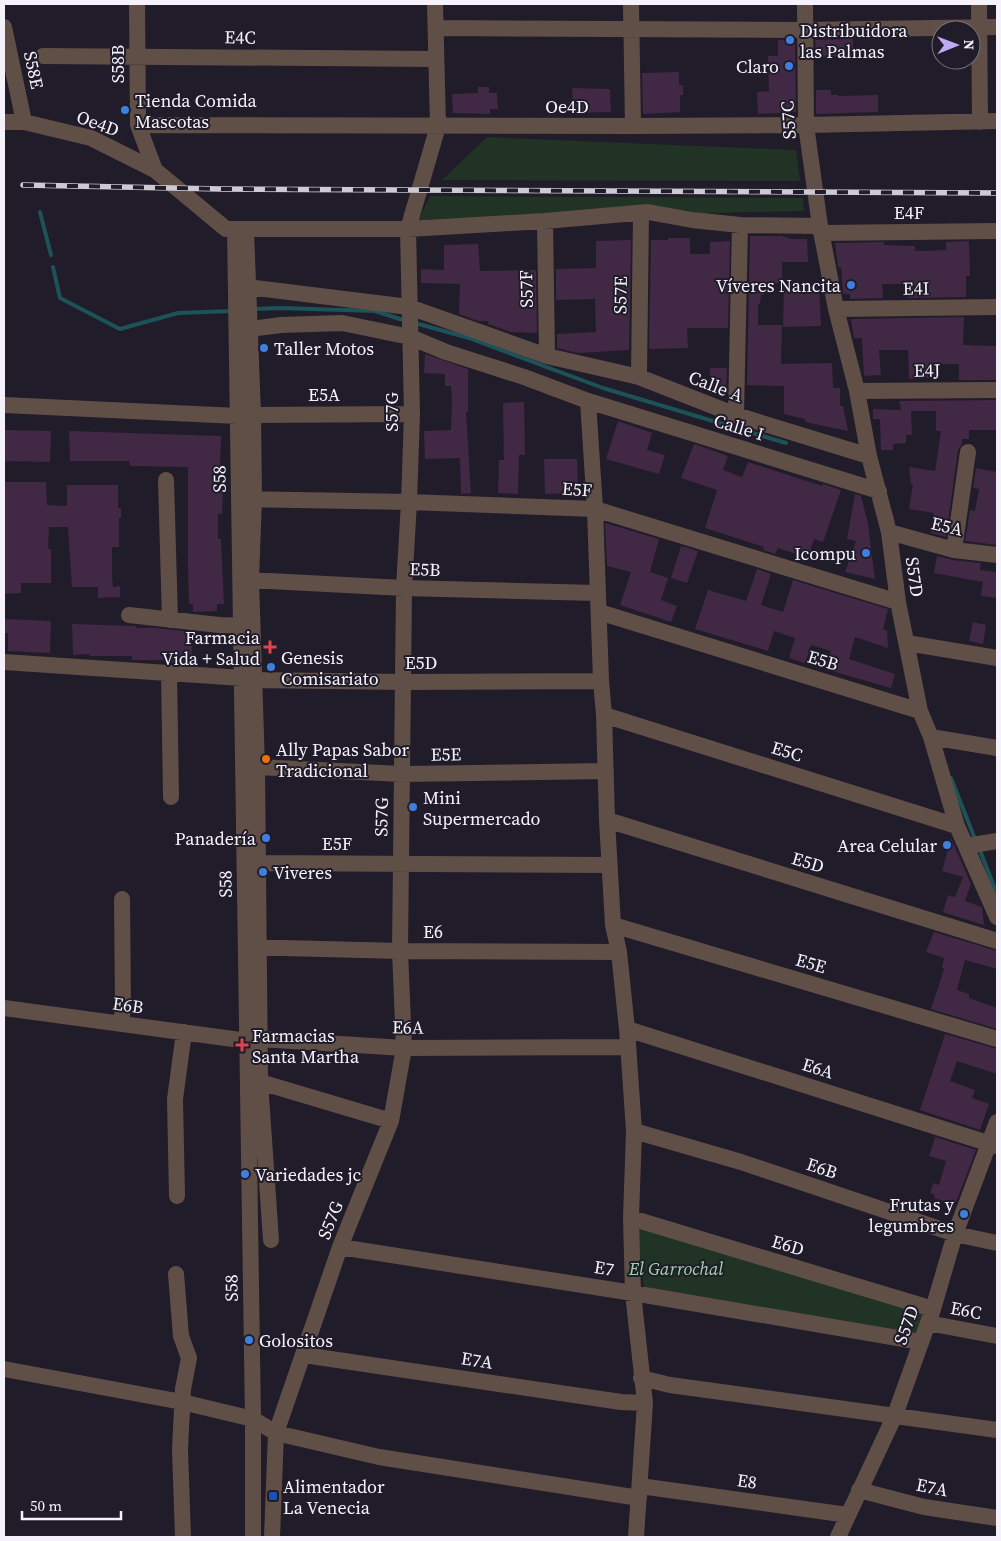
<svg xmlns="http://www.w3.org/2000/svg" width="1001" height="1541" font-family="'Source Serif 4',serif">
<rect width="100%" height="100%" fill="#211c29"/>
<path fill="#203324" d="M487 137 796 150 800 181 442 180Z
M430 196 803 198 804 211 437 219 418 221Z
M636 1220 932 1310 920 1340 645 1297Z"/>
<g fill="none" stroke-linecap="round" stroke-linejoin="round">
<path stroke="#1b5359" stroke-width="4" d="M40 212 51 255
M53 267 60 298 120 329 178 313 233 311
M253 309 281 308 375 311 403 320
M415 323 469 338 603 388 786 443
M951 778 975 839
M979 848 997 894"/>
</g>
<path fill="#412844" d="M853 39V56L816 57 815 40Z
M778 40H795L796 112 758 114 757 92 769 91 768 56H778Z
M679 72V85H683V95H680V112L643 114 642 73Z
M478 87H489V93H497L498 109H490V114L453 113 452 94 478 93Z
M572 88 610 89 611 112 573 113Z
M816 90H831V95H838V96L878 95V112L816 114Z
M750 236H781L790 238V239H807L808 262H782V283H765L764 295H761L760 304H758V325H782L781 364 832 363 833 388H840V406H843L848 431 805 422V419L784 414V386L747 385Z
M668 238H690V254H710V242L730 241 728 328H687L688 348 649 349 651 240H668Z
M631 240 629 350 578 353 557 348V334L596 332 595 299 556 300V269L596 268V241Z
M969 241 970 276H966V297L907 298V284H882L883 298 850 299V294H843L841 267H838L835 243 884 242V245L915 246V251H925L946 250V242Z
M478 244 480 271 536 270 537 333 511 332 488 324V321H478L459 314 460 284 421 283V269L444 270V245Z
M819 285 821 326 783 327 784 286Z
M964 317 963 345 997 346V380H959V364H936L937 377 909 379 908 350H879L881 375 864 376 862 338H854L851 319Z
M425 354 468 369V412H466L471 493 461 494 460 458 425 459 424 431 451 430 452 401 451 386H445V374L424 373Z
M710 368H727L726 397 710 393Z
M997 400V430H969V439H962V444L958 450 946 537 931 533 934 513 909 509 913 484H911L909 467 935 471 941 431H936V411H911L912 435H907L906 433V443L893 444V450H881L880 419H873V409L901 410 899 401Z
M524 402 525 455H519L518 494 498 493 499 460H504L503 403Z
M618 421 652 433 647 450 665 455 659 474 606 459Z
M4 430 51 431 50 462 4 461Z
M69 431 221 436 220 466H217V490H223L222 514H218V539H221L224 604H217V611L193 612V604H189L188 568V467L130 466 129 461H70Z
M694 444 728 456 723 470 742 477 748 462 822 486 823 484 841 490 823 542 814 539 808 558 778 548 775 554 763 550 764 547 705 528 717 490 681 478Z
M544 459H577L578 493 545 494Z
M976 468 997 472V545L965 541 970 510 975 511 979 489 973 488Z
M4 482H46L47 505 67 506V485H118V508H121V518H119V547H112V575L113 587 120 586V597L98 598V587H72L68 527H49L48 549H51V583H21V593L4 594Z
M855 494 861 496 868 524 875 579 845 572 856 541 847 539Z
M605 523 659 539 650 572 668 578 661 600 677 606 671 622 620 605 631 572 607 566Z
M681 546 698 551 687 583 671 578Z
M937 556 953 560 981 563 980 570 997 572V598L981 596 983 582 934 573Z
M757 569 771 574 761 605 783 612 793 580 888 609 883 629 887 631 888 648 855 637 849 659 895 674 891 688 825 669 831 651 811 645 805 663 789 658 795 638 774 631 768 651 695 629 708 590 746 601Z
M4 619 51 621 50 653 8 651V633H4Z
M973 622 986 625 983 644 969 641Z
M72 624 136 626V628H156L193 632 191 665 167 662V660H132V656H90L89 654 73 655Z
M951 838 971 884 965 901 982 907 984 925 943 912 948 895 955 897 963 877 942 871Z
M934 932 997 951V969L965 960 957 990 969 994V998L997 1008V1029L931 1009 944 969 942 968 944 958 926 952Z
M945 1034 997 1049V1074L957 1061 950 1081 975 1090 972 1098 989 1104 980 1130 920 1110Z
M935 1137 976 1150 955 1205 934 1198 935 1195 930 1193 933 1183 939 1185 946 1161 929 1156Z"/>
<g fill="none" stroke-linecap="round" stroke-linejoin="round">
<path stroke="#604f47" stroke-width="16" d="M137 4 138 125 155 170 226 229H408L545 221 648 212 692 220 740 225 820 226
M631 4 633 126
M805 4 806 125 820 226 836 309 857 391 869 456 889 532 898 602 920 711 931 737 957 826 997 917
M979 4 980 122
M4 27 24 122
M436 28 805 30 997 27
M43 56 436 59
M4 122H24L91 138 155 170
M138 125 633 126 806 125 997 121
M545 221 547 356
M235 229 253 1419V1537
M246 230 253 415 254 498 251 580 257 767 260 1082 271 1240
M821 233 997 231
M248 287 409 307 547 356 639 377 736 415 869 456
M836 309 997 307
M250 329 281 325 342 323 410 337 446 352 524 377 588 401 879 491
M639 377 641 213
M857 391 997 390
M588 401 595 509 601 681 604 715 607 820 613 925 619 952 627 1029 634 1131 631 1218 633 1293 645 1403 636 1537
M4 405 238 416 253 415 412 414
M736 415 740 225
M166 480 170 620
M244 499 409 502 595 509 898 602
M889 532 954 550 997 555
M954 550 968 452
M251 580 404 588 597 593
M599 612 920 711
M129 615 219 625 251 626
M907 643 997 658
M4 662 242 678 255 680 403 682 601 681
M169 673 171 797
M604 715 957 826
M931 737 997 748
M257 767 402 774 606 771
M607 820 997 941
M966 846 997 841
M246 863 609 865
M613 925 997 1039
M248 947 400 951 619 952
M4 1008 248 1041 260 1039 404 1048 628 1047
M121 1024 123 1008 122 899
M627 1029 997 1146
M249 1081 260 1082 391 1121
M634 1131 741 1162 955 1234 997 1243
M177 1196 175 1099 184 1032
M631 1218 933 1309
M340 1247 633 1293 921 1342
M176 1274 181 1336 189 1358 183 1389 180 1449 183 1537
M928 1323 997 1336
M304 1355 621 1402 645 1403
M4 1369 182 1402 253 1419 276 1433 379 1457 639 1498
M641 1378 670 1385 997 1430
M640 1486 848 1515
M859 1490 924 1507 997 1518
M272 1537 276 1433 340 1247 391 1121 404 1048 400 951 404 588 409 502 412 414 408 229 438 126 435 4
M838 1537 895 1415 933 1309 955 1234 997 1122"/>
<defs>
<path id="rail" d="M23 185 221 189 997 193"/>
</defs>
<use href="#rail" stroke="#cdcad4" stroke-width="5.5"/>
<use href="#rail" stroke="#211c29" stroke-width="4" stroke-dasharray="11" stroke-linecap="butt"/>
</g>
<g fill="#3f7fe0" stroke="#211c29" stroke-width="2">
<circle cx="790" cy="40" r="5"/>
<circle cx="789" cy="66" r="5"/>
<circle cx="125" cy="110" r="5"/>
<circle cx="851" cy="285" r="5"/>
<circle cx="264" cy="348" r="5"/>
<circle cx="866" cy="553" r="5"/>
<circle cx="271" cy="667" r="5"/>
<circle cx="413" cy="807" r="5"/>
<circle cx="266" cy="838" r="5"/>
<circle cx="947" cy="845" r="5"/>
<circle cx="263" cy="872" r="5"/>
<circle cx="245" cy="1174" r="5"/>
<circle cx="964" cy="1214" r="5"/>
<circle cx="249" cy="1340" r="5"/>
</g>
<g fill="#e0444e" stroke="#211c29" stroke-width="2">
<path d="M267.5 639.5h5v5h5v5h-5v5h-5v-5h-5v-5h5z"/>
<path d="M239.5 1037.5h5v5h5v5h-5v5h-5v-5h-5v-5h5z"/>
</g>
<circle fill="#e8710a" stroke="#211c29" stroke-width="2" cx="266" cy="759" r="5"/>
<rect fill="#1a4fb4" stroke="#211c29" stroke-width="2" x="268" y="1491" width="10" height="10" rx="2.5"/>
<g text-anchor="middle" dominant-baseline="central" stroke-width="4" stroke-linejoin="round" paint-order="stroke">
<g font-size="18" fill="#f5f2fb" stroke="#211c29" text-anchor="start">
<text x="800" y="30">Distribuidora<tspan x="800" dy="21">las Palmas</tspan></text>
<text x="779" y="66" text-anchor="end">Claro</text>
<text x="135" y="100">Tienda Comida<tspan x="135" dy="21">Mascotas</tspan></text>
<text x="841" y="285" text-anchor="end">Víveres Nancita</text>
<text x="274" y="348">Taller Motos</text>
<text x="856" y="553" text-anchor="end">Icompu</text>
<text x="260" y="637" text-anchor="end">Farmacia<tspan x="260" dy="21">Vida + Salud</tspan></text>
<text x="281" y="657">Genesis<tspan x="281" dy="21">Comisariato</tspan></text>
<text x="276" y="749">Ally Papas Sabor<tspan x="276" dy="21">Tradicional</tspan></text>
<text x="423" y="797">Mini<tspan x="423" dy="21">Supermercado</tspan></text>
<text x="256" y="838" text-anchor="end">Panadería</text>
<text x="937" y="845" text-anchor="end">Area Celular</text>
<text x="273" y="872">Viveres</text>
<text x="252" y="1035">Farmacias<tspan x="252" dy="21">Santa Martha</tspan></text>
<text x="255" y="1174">Variedades jc</text>
<text x="954" y="1204" text-anchor="end">Frutas y<tspan x="954" dy="21">legumbres</tspan></text>
<text x="259" y="1340">Golositos</text>
<text x="283" y="1486">Alimentador<tspan x="283" dy="21">La Venecia</tspan></text>
</g>
<g font-size="18" fill="#f5f2fb" stroke="#211c29">
<text transform="translate(240 37) rotate(1)">E4C</text>
<text transform="translate(117 64) rotate(-90)">S58B</text>
<text transform="translate(34 70) rotate(78)">S58E</text>
<text x="567" y="106">Oe4D</text>
<text transform="translate(788 120) rotate(-94)">S57C</text>
<text transform="translate(98 123) rotate(20)">Oe4D</text>
<text x="909" y="212">E4F</text>
<text transform="translate(916 288) rotate(-1)">E4I</text>
<text transform="translate(526 289) rotate(-91)">S57F</text>
<text transform="translate(620 295) rotate(-89)">S57E</text>
<text transform="translate(927 370) rotate(-1)">E4J</text>
<text transform="translate(716 386) rotate(21)">Calle A</text>
<text x="324" y="394">E5A</text>
<text transform="translate(391 412) rotate(-90)">S57G</text>
<text transform="translate(739 427) rotate(17)">Calle I</text>
<text transform="translate(219 479) rotate(-91)">S58</text>
<text transform="translate(577 489) rotate(4)">E5F</text>
<text transform="translate(947 526) rotate(13)">E5A</text>
<text transform="translate(425 569) rotate(2)">E5B</text>
<text transform="translate(915 577) rotate(82)">S57D</text>
<text transform="translate(823 660) rotate(17)">E5B</text>
<text x="421" y="662">E5D</text>
<text transform="translate(787 751) rotate(17)">E5C</text>
<text transform="translate(446 754) rotate(-1)">E5E</text>
<text transform="translate(381 817) rotate(-89)">S57G</text>
<text x="337" y="843">E5F</text>
<text transform="translate(808 862) rotate(17)">E5D</text>
<text transform="translate(225 884) rotate(-91)">S58</text>
<text x="433" y="931">E6</text>
<text transform="translate(811 963) rotate(16)">E5E</text>
<text transform="translate(128 1005) rotate(8)">E6B</text>
<text transform="translate(408 1027) rotate(1)">E6A</text>
<text transform="translate(818 1068) rotate(17)">E6A</text>
<text transform="translate(822 1168) rotate(18)">E6B</text>
<text transform="translate(330 1220) rotate(-68)">S57G</text>
<text transform="translate(788 1245) rotate(17)">E6D</text>
<text transform="translate(604 1268) rotate(9)">E7</text>
<text transform="translate(231 1288) rotate(-91)">S58</text>
<text transform="translate(966 1310) rotate(11)">E6C</text>
<text transform="translate(906 1325) rotate(-70)">S57D</text>
<text transform="translate(477 1360) rotate(9)">E7A</text>
<text transform="translate(747 1481) rotate(8)">E8</text>
<text transform="translate(932 1487) rotate(11)">E7A</text>
</g>
<g font-size="18" font-style="italic" fill="#9bd6a8" stroke="#211c29">
<text x="676" y="1268">El Garrochal</text>
</g>
</g>
<rect width="1001" height="1541" fill="none" stroke="#f5f2fb" stroke-width="10"/>
<g transform="translate(956 45) rotate(89)"><circle r="24" fill="#211c29" stroke="#76727d"/>
<path d="M0-4L9 19L0 12L-9 19Z" fill="#bea9f4"/>
<text y="-8" font-size="14" font-weight="bold" text-anchor="middle" fill="#f5f2fb">N</text>
</g>
<path d="M22 1511v8h99v-8" fill="none" stroke="#f5f2fb" stroke-width="2.5"/>
<text x="30" y="1511" font-size="15" fill="#f5f2fb" stroke="#211c29" stroke-width="4" paint-order="stroke">50 m</text>
</svg>
